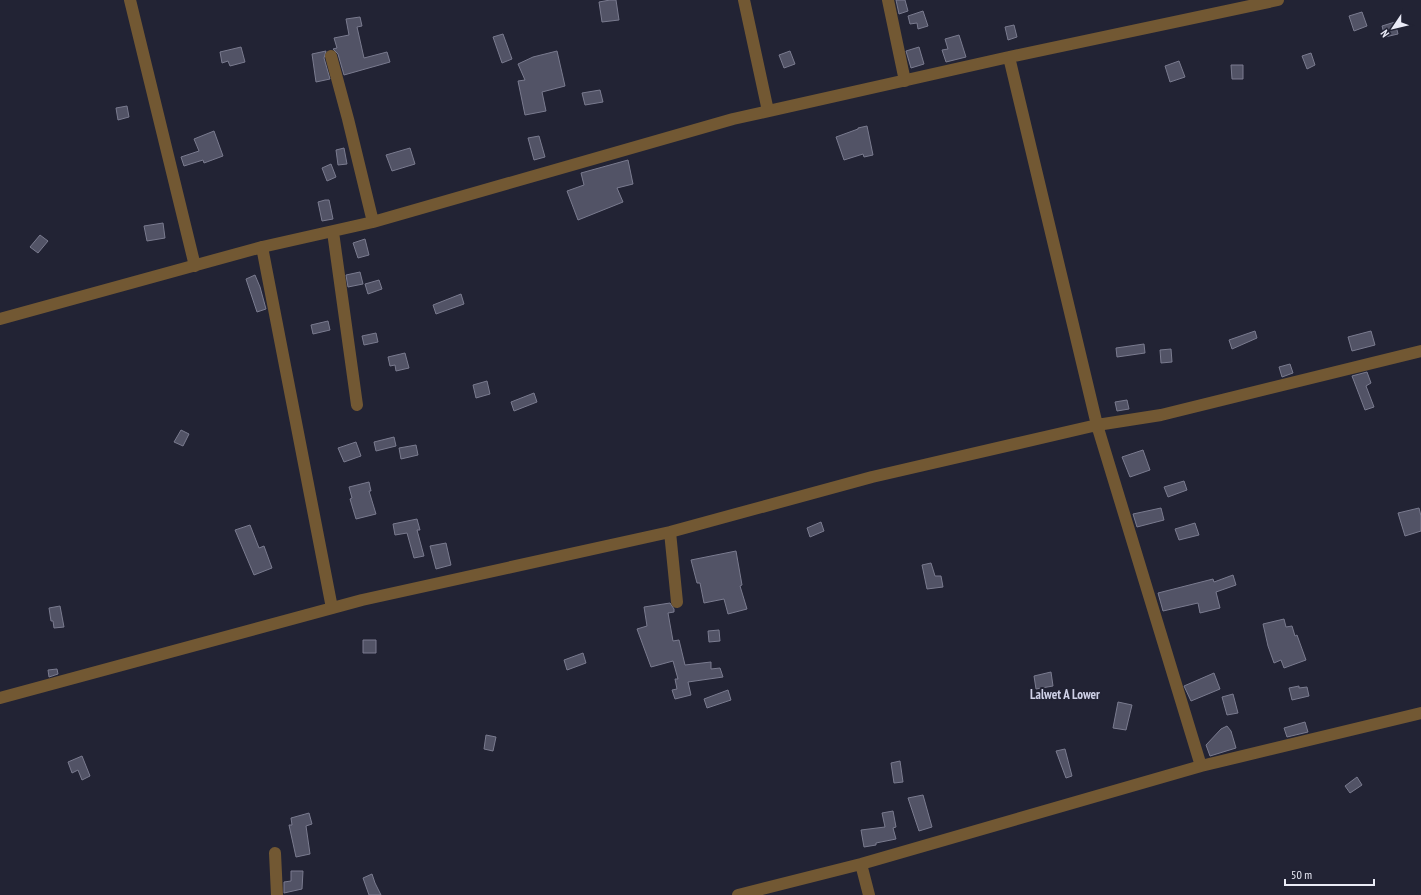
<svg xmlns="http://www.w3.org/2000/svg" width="1421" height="895" font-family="'PT Sans Narrow',sans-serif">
<rect width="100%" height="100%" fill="#222334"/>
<path fill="#525366" stroke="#7a7b8f" d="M610 0H616L619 20 602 22 599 2Z
M896 0H905L908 11 899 14Z
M923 11 928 26 918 29 917 23 910 24 908 16Z
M1362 12 1367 26 1354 31 1349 16Z
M360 17 362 26 357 27 364 58 387 52 390 62 344 75 338 54 333 49 337 48 334 38 349 35 346 19Z
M1395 22 1398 34 1385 37 1382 26Z
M1014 25 1017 37 1008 40 1005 27Z
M503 34 512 59 502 63 493 37Z
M959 35 966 57 946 62 942 50 948 49 945 39Z
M241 47 245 62 230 66 228 61 222 63 220 52Z
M919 47 924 64 911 68 906 51Z
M326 51 324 58 330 79 316 82 312 54Z
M557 51 565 86 542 92 546 111 525 115 518 81 525 80 518 64 533 57Z
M790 51 795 64 784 68 779 55Z
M1311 53 1315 65 1307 69 1302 56Z
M1179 61 1185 77 1170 82 1165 66Z
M1231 65H1243V79H1232Z
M600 90 603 102 585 105 582 93Z
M127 106 129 117 118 120 116 108Z
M867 126 873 155 864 157 863 154 844 160 836 137 858 129V128Z
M214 131 223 156 204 163 203 160 184 166 181 157 199 151 194 139Z
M539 136 545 157 534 160 528 138Z
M344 148 347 164 338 165 336 150Z
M410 148 415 164 392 171 386 155Z
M628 160 633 184 617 188 623 202 578 220 567 191 584 185 581 173Z
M331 164 336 177 327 181 322 168Z
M325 200H329L333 219 322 221 318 202Z
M163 223 165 238 147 241 144 226Z
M40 235 48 241 38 253 30 247Z
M365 239 369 255 358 258 353 243Z
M360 272 363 284 348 287 346 275Z
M255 275 260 287 266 309 257 312 246 279Z
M379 280 382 289 368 294 365 284Z
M461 294 464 304 436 314 433 305Z
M328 321 330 330 313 334 311 325Z
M1255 331 1257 338 1232 349 1229 340Z
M1371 331 1375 345 1352 351 1348 337Z
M376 333 378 342 364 345 362 336Z
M1144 344 1145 353 1117 357 1116 348Z
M1171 349 1172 362 1161 363 1160 350Z
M405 353 409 368 396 371 395 365 390 366 388 357Z
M1290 364 1293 373 1282 377 1279 367Z
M1367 372 1371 383 1366 386 1374 407 1365 410 1352 376Z
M487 381 490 394 476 398 473 385Z
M534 393 537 402 514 411 511 402Z
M1127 400 1129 409 1117 411 1115 402Z
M181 430 189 434 183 446 174 442Z
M394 437 396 446 376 451 374 442Z
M356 442 361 456 344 462 338 448Z
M416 445 418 455 401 459 399 448Z
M1143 450 1150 470 1130 477 1122 457Z
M1184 481 1187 490 1168 497 1164 487Z
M369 482 371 491H369L376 514 356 519 350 499 352 498 349 487Z
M1161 508 1164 520 1137 527 1133 514Z
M1419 508 1421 516V531L1405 536 1398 513Z
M417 519 420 530H417L424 556 414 558 407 533 395 535 393 524Z
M821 522 824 531 810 537 807 528Z
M1195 523 1199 535 1179 540 1175 529Z
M250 525 259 548 264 546 272 568 254 575 235 530Z
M446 543 451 565 436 569 430 546Z
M736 551 742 585 740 586 747 609 728 614 724 599 704 603 700 583H697L691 560Z
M931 563 935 576H941L943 587 927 589 922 565Z
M1233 575 1236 585 1216 592 1220 608 1200 613 1198 603 1163 611 1158 593 1213 579 1214 582Z
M670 603 674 609V612L668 613 673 641 679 640 685 665 711 662V669L720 668 723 677 688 682 691 695 675 699 672 690 677 689 675 679H678L673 661 651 667 637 629 647 626 644 607Z
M60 606 64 627 54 628 53 621H51L49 608Z
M1284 619 1286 627 1292 626 1295 636 1297 635 1306 660 1284 668 1281 660 1274 663 1268 646 1263 624Z
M719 630 720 641 709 642 708 631Z
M363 640H376V653H363Z
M583 653 586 663 567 670 564 660Z
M57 669 58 674 49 677 48 670Z
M1051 672 1053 686 1036 689 1034 676Z
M1214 673 1220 689 1191 701 1184 686Z
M1299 686V688L1307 687 1309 696 1292 700 1289 688Z
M728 690 731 700 707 708 704 699Z
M1233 694 1238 713 1227 715 1222 697Z
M1118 702 1132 705 1126 730 1113 728Z
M1305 722 1308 732 1287 737 1284 728Z
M1227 726 1231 731 1236 748 1210 756 1206 745 1221 729Z
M486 735 496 737 493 751 484 749Z
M1065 749 1072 776 1066 778 1056 751Z
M82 756 90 776 82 780 78 770 72 773 68 762Z
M900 761 903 782 894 783 891 763Z
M1357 777 1362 785 1350 793 1345 786Z
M923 795 932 827 919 831 908 798Z
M893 811 896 827 893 828 896 839 876 843V845L864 847 861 830 885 827 882 813Z
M309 813 312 824 306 826 310 854 296 857 289 825H292L291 818Z
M291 871H303L302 889 284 893V882L291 881Z
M372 874 375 883 381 895H369L363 878Z"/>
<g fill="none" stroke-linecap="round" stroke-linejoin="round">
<path stroke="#725833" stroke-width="12" d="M130 0 195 266
M744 0 768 111
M888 0 905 81
M331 56 348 119 373 222
M1009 57 1097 425 1201 766
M333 232 357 405
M262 247 332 608
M0 319 262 247 373 222 733 119 1009 57 1278 0
M670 532 677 602
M0 698 362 600 670 532 872 477 1097 425 1161 415 1421 351
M275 853 277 895
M861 864 869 895
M738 895 861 864 1201 766 1421 713"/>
</g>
<g text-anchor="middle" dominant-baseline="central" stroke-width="4" stroke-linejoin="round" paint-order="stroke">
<g font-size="13" font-weight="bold" fill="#cfd1e7" stroke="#222334">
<text x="1065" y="694">Lalwet A Lower</text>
</g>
</g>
<g transform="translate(1393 28) rotate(235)" stroke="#222334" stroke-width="3" paint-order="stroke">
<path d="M0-3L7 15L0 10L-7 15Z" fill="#eaebf6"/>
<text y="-6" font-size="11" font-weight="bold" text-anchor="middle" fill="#eaebf6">N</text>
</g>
<path d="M1285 879v6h89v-6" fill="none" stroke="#eaebf6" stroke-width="2"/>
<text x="1291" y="879" font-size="12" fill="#eaebf6" stroke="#222334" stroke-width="3" paint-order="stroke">50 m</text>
</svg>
